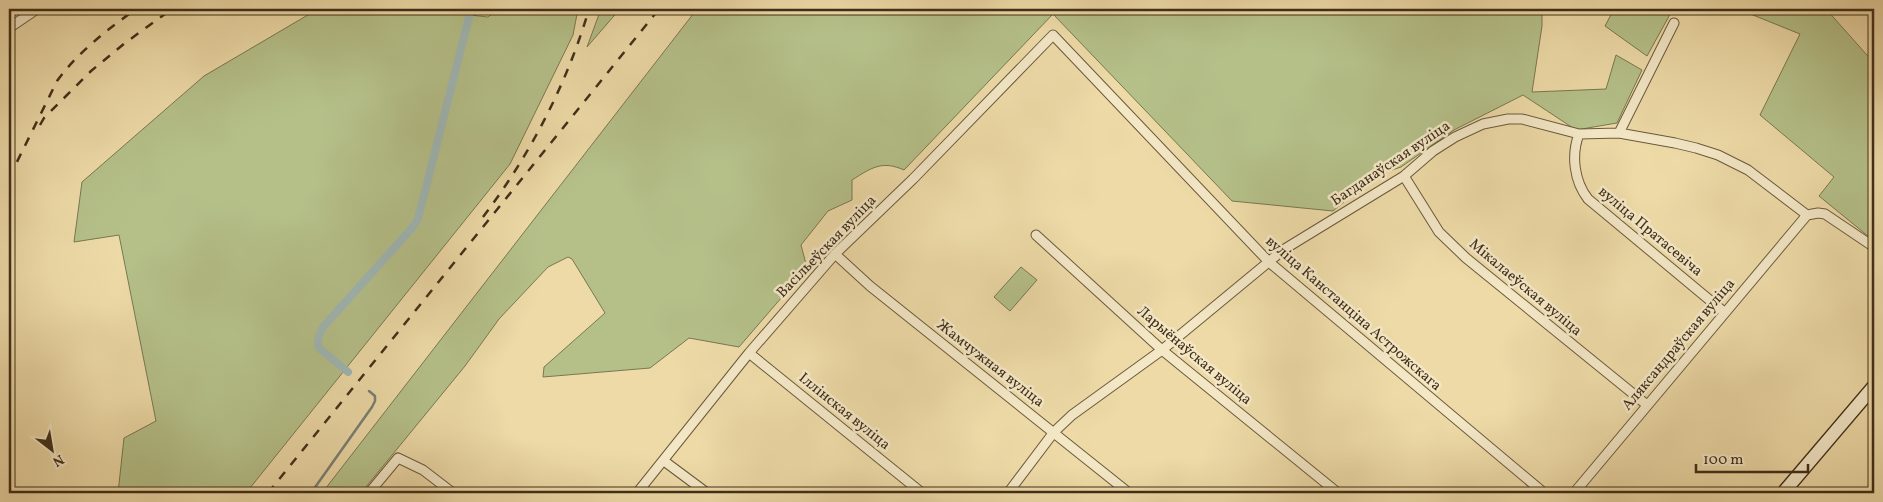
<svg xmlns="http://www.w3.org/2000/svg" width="1883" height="502" font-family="Vollkorn,serif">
<rect width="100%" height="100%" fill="#eddaa7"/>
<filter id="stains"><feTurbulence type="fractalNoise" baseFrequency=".004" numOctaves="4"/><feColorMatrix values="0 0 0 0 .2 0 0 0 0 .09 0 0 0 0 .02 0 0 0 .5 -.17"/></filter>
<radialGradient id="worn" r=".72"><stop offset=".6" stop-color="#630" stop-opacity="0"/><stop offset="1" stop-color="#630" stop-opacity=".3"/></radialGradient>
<path fill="#b5c089" stroke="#7a7751" d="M318 9H416L488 17 498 9H578L573 35 510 164 246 493H118L124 438 156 421 119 235 74 242 82 182 204 76Z
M601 9H620L587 47Z
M697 9H1542V26L1532 92 1606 89 1616 55 1642 70 1617 123 1576 130 1523 95 1454 130 1401 167 1377 175 1333 211 1232 201 1053 14 904 170C882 160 871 168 852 180V200L828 211 801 245 807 268 739 347 689 338 650 368 543 377 544 367 605 313 572 259 568 257 548 267 499 319 465 366 361 493H322Z
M1614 9H1673L1647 56 1605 26Z
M1738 9H1826L1874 63V241L1819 196 1834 177 1760 115 1800 34Z
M1021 267 1037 280 1010 311 994 297Z"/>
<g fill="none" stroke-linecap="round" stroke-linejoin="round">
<path stroke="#798076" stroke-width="2.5" d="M311 493 372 407 375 401V396L369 391"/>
<path stroke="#9fb7b4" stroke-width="8" d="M348 372 319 348C316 339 320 333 324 326L412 228 418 219 471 9"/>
<defs>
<path id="street" d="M9 28 37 9
M1619 133 1674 23
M1579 134C1571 155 1574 181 1588 199L1724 312
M1404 176 1439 232 1466 258 1647 405
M1807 215 1818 213 1825 214 1874 247
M1036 235 1162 350 1338 493
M835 254 870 286 1129 493
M749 353 922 493
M664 461 707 493
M369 493 398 458 423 470 453 493
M637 493 749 353 835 254 913 179 1053 35 1269 262 1544 493
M1008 493 1054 432 1072 415 1162 350 1283 250 1404 176 1433 151 1455 137 1483 124 1508 119H1522L1579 134 1619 133 1675 143 1696 148 1718 155 1748 170 1807 215
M1574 493 1807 215"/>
<path id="secondary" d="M1783 493 1874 386"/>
</defs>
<use href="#street" stroke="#6b593c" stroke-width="11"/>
<use href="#secondary" stroke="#402e19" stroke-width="15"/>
<use href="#street" stroke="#f3e7c6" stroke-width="9"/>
<use href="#secondary" stroke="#f3e7c6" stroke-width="12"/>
<path stroke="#402e19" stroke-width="2.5" stroke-dasharray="9 9" stroke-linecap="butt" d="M40 125 44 118 91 71 125 43 165 14
M9 178 57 81C78 52 107 30 136 9
M483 217C530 155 567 84 589 9
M268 493 659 9"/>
</g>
<g text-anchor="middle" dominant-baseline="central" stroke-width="5" stroke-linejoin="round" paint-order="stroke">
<g font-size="15" fill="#402e19" stroke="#f3e7c6">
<text transform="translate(1391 164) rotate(-34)">Багданаўская вуліца</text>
<text transform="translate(1650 232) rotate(40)">вуліца Пратасевіча</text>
<text transform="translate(827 247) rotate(-46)">Васільеўская вуліца</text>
<text transform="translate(1525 288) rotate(40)">Мікалаеўская вуліца</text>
<text transform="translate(1353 314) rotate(41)">вуліца Канстанціна Астрожскага</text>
<text transform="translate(1679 345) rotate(-50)">Аляксандраўская вуліца</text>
<text transform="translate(1194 356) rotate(40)">Ларыёнаўская вуліца</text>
<text transform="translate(990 364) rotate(38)">Жамчужная вуліца</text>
<text transform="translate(844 412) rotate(39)">Іллінская вуліца</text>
</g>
</g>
<rect width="1883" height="502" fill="none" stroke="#eddaa7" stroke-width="30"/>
<rect x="10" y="10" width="1863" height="482" fill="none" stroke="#402e19" stroke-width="2.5"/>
<rect x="15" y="15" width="1853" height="472" fill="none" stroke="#402e19"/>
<g transform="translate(52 450) rotate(149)" stroke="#f3e7c6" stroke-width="4" paint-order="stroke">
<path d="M0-4L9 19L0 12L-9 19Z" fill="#402e19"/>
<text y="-8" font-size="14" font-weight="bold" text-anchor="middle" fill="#402e19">N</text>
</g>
<path d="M1696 464v8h112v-8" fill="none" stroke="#402e19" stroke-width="2.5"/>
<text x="1703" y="464" font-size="15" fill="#402e19" stroke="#f3e7c6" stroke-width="4" paint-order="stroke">100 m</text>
<rect width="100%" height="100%" filter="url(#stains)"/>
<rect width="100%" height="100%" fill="url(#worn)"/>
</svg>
